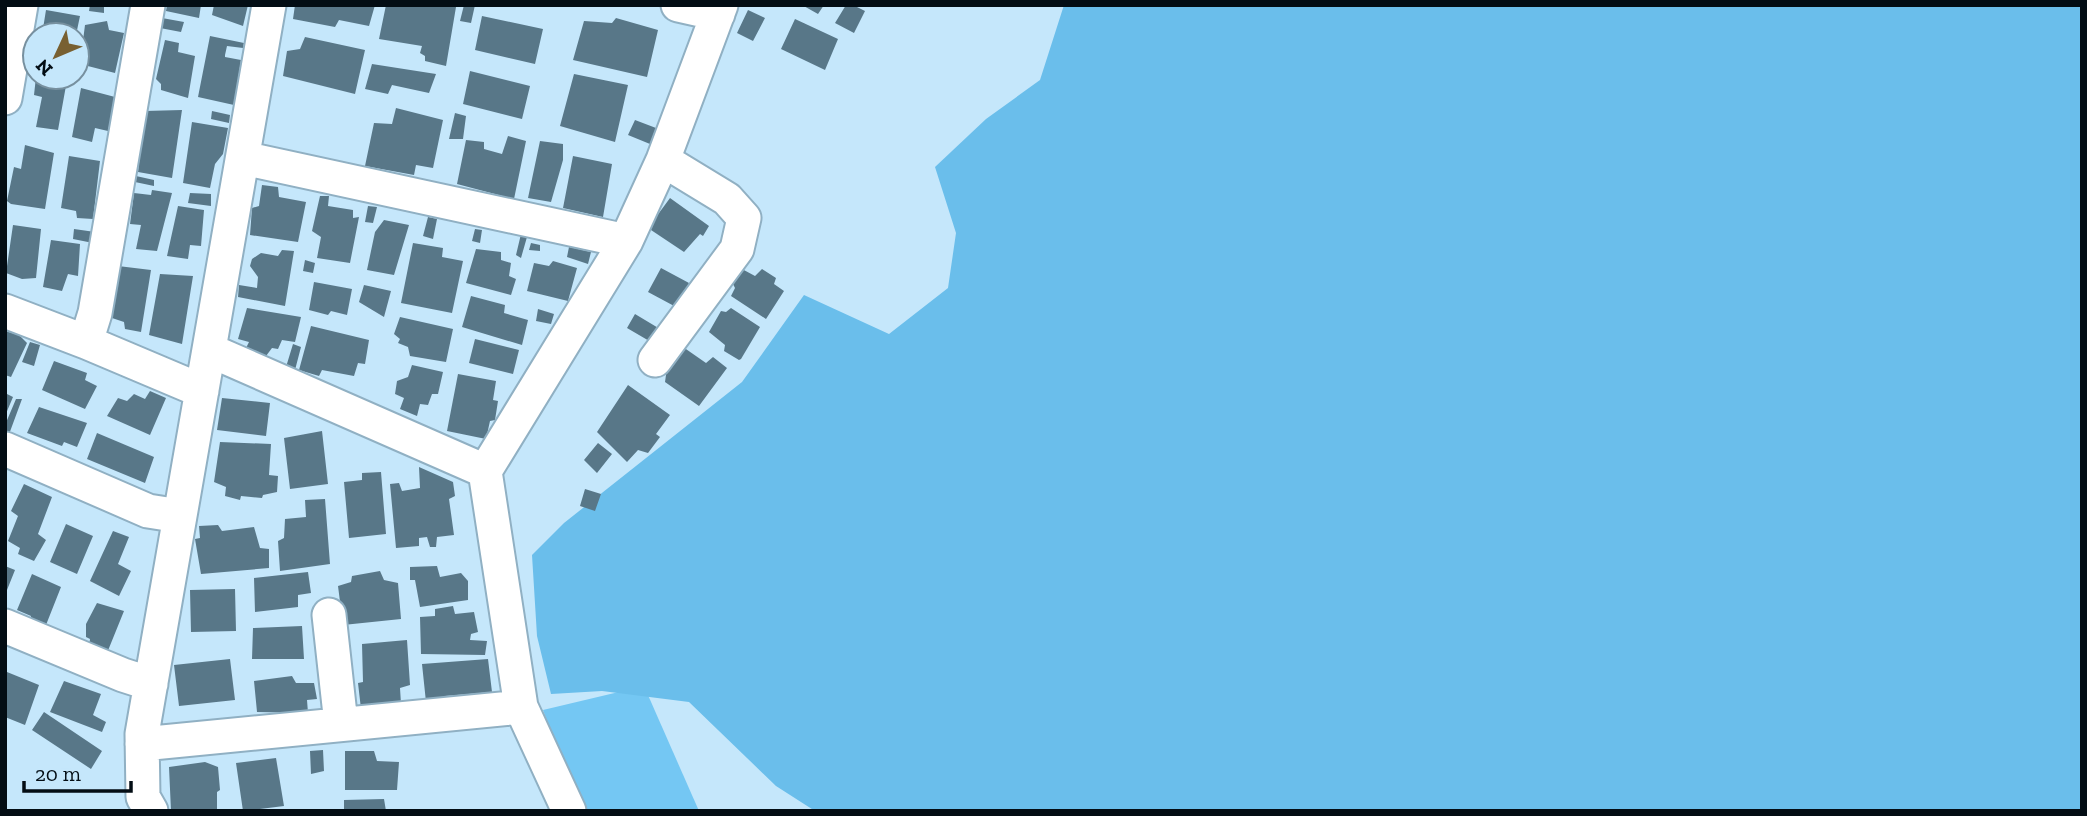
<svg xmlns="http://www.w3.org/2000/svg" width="2087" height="816" font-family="'Zilla Slab',serif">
<rect width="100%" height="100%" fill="#c5e7fb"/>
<path fill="#74c7f3" d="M644 686 699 811H584L566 774 543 710Z"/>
<path fill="#6abeeb" d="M1064 5H2082V811H815L776 786 689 702 602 691 551 694 537 636 532 555 564 523 742 382 804 295 889 334 948 288 956 233 935 167 986 119 1040 80Z"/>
<path fill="#587788" d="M90 5H104V13L89 11Z
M167 5H201L199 18 166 11Z
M214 5H248L243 26 212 15Z
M295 5H375L369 26 339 20 335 27 293 19Z
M386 5H446L456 7 446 66 425 61V56L420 53 422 46 379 39Z
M464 5H475L471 23 460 21Z
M802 5H824L818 14Z
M846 5H853L865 11 854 33 835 23Z
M46 10 80 16 76 35H42Z
M748 10 765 18 753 41 737 33Z
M482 16 543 29 535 64 475 50Z
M162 18 184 22 181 32 160 28Z
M616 18 658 30 647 77 573 60 584 21 612 23Z
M795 19 838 39 825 70 781 49Z
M107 21 109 30 124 33 115 73 80 64 85 25Z
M210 36 244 43 243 48 227 46 225 55V57L241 60 234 105 198 97Z
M305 37 365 50 355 94 283 76 287 51 300 49Z
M165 40 179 43 178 52 195 56 188 98 161 90V84L156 79Z
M372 64 436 74 429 93 392 85 388 94 365 89Z
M470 71 530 86 522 119 463 104Z
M574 74 628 85 615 142 560 126Z
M36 77 67 80 58 130 36 127 42 97 34 95Z
M81 88 115 97 108 131 95 128 92 142 72 137Z
M396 108 443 120 433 168 416 165 414 175 365 166 374 123 392 124Z
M182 110 172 178 138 172 145 111Z
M212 111 230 115 229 123 211 119Z
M455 113 466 116 463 139H449Z
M635 120 656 128 650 144 628 135Z
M192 122 228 128 223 154 215 164 210 188 183 183Z
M508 136 526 141 514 199 457 184 466 140 484 142V149L502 154Z
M540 141 563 144V160L551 202 528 198Z
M25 145 54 153 45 209 11 204 7 201 14 167 21 169Z
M69 156 100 161 93 219 77 218 76 211 61 208Z
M573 156 612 164 603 217 563 208Z
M136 176 154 180V186L135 182Z
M262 185 278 187 279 197 306 202 298 242 250 235 252 208 259 206Z
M152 190 172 193 157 251 136 249 141 225 130 224 134 193 151 195Z
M190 193 211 194V206L188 203Z
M320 196H329L328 206 353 210V218L359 217 350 263 317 258 321 237 312 231Z
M670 198 709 226 703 236 700 234 684 252 648 228Z
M178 206 204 210 201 246 190 245 188 259 167 256Z
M368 206 377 207 373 223 365 222Z
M428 217 437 219 433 239 423 236Z
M384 220 409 225 394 275 367 270 375 232Z
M13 225 41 229 36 278 22 279 6 273Z
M74 229 95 232 93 243 73 239Z
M475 229 482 230 480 243 472 241Z
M521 234 527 237 521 258 516 255Z
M51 240 80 244 78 276 68 274 62 291 43 287Z
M413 243 443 248 442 257 463 261 452 313 401 303Z
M531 243 540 245V251L529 250Z
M569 247 591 252 588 264 567 257Z
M476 249 501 252V260L511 263 509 276 516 279 511 295 466 283Z
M282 250 294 251 285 306 238 297 239 285 257 288 258 277 250 266 252 259 261 253 278 256Z
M305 260 315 263 313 273 303 271Z
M553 261 577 268 568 301 527 291 534 263 549 266Z
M118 266 151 270 141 332 125 329 124 322 109 317Z
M661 268 689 283 676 307 648 292Z
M742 269 755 276 762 269 776 278 774 284 784 291 766 319 731 296 735 288 733 284Z
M160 274 193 276 182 344 149 335Z
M314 282 352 289 347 315 331 311 328 315 309 310Z
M364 285 391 291 384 317 359 302Z
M471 296 505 305 504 313 528 320 522 345 462 327Z
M247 308 301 317 295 342 282 340 278 349 272 348 266 356 245 350 249 342 238 339Z
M731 308 760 327 741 359 739 360 724 351 725 345 709 332 721 311 726 312Z
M538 309 554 314 551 324 536 321Z
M635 314 660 329 651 342 627 328Z
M400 317 453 329 446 362 410 356 408 347 398 343 400 339 394 334Z
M311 326 369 340 365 364 358 363 354 376 322 370 319 376 299 370Z
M5 331 19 335 27 343 11 377 5 375Z
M475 339 519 350 513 374 469 363Z
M30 342 40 345 34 366 22 362Z
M293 344 301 347 295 370 286 367Z
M683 347 706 363 713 357 727 368 699 406 665 382 667 368Z
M54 361 87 373 85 380 97 386 85 409 42 390Z
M412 365 443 372 438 394H432L428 405 420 404 417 416 400 409 404 398 395 394 397 381 408 377Z
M458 374 496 381 493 400 498 401 495 420 490 421 486 439 447 431Z
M628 385 670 415 656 434 660 437 648 453 638 450 627 462 597 432Z
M150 391 166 398 150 435 107 416 118 398 127 401 134 394 145 399Z
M5 393 13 397 5 416Z
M222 398 270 403 266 436 217 430Z
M16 399H22L8 437 5 436V425Z
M39 407 87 423 77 447 64 442 62 446 27 433Z
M322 431 328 484 290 489 284 438Z
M97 433 154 457 145 483 87 459Z
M220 442 271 444 269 475 278 476 277 492 263 495 262 498 241 496 240 500 225 496 226 487 214 482Z
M598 443 612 454 597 473 584 460Z
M419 467 453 482 455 496 449 499 454 535 437 537 436 547H430L427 537 419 538V546L396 548 390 484 399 483 402 491 420 488Z
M381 472 386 534 349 538 344 482 362 480V473Z
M24 484 52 497 38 534 46 540 34 561 18 554 20 548 8 541 18 516 11 511Z
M585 489 601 494 595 511 580 506Z
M325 499 330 564 280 571 278 541 284 538 285 519 306 517 305 500Z
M66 524 93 536 77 574 50 562Z
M218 525 222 531 254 527 260 548 269 549V568L201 574 195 539 200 538 199 526Z
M113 531 129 537 118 564 131 571 119 596 90 581Z
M5 566 15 570 5 595Z
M437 566 440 577 461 573 468 581V600L420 607 415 580H410V567Z
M380 571 384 580 398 583 401 619 343 625 338 586 351 582 352 576Z
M308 572 311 593 298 595V607L255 612 254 578Z
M32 574 61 587 44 630 30 625 31 616 17 610Z
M235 589 236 631 191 632 190 590Z
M97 603 124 611 107 653 89 646 90 639 86 637V624Z
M453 606 455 614 474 612 478 632 471 634 470 640 487 641 485 655 421 654 420 617 435 616V609Z
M302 626 304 659H252L253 628Z
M407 640 410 685 400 688 401 704 361 709 358 683 363 682 362 644Z
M230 659 235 700 179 706 174 665Z
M488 659 492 692 445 696 443 701 426 702 422 664Z
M7 672 39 685 25 725 5 717V677Z
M292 676 296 683H314L317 699 307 700 308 713 257 712 254 681Z
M64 681 101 694 93 715 106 722 102 732 50 712Z
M44 712 102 751 91 769 32 730Z
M323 750 324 771 311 774 310 751Z
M345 751H374L377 761 399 762 397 790H345Z
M276 758 284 806 243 811 236 763Z
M205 762 218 767 220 790 217 792V811H171L169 767Z
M384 799 386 811H344V800Z"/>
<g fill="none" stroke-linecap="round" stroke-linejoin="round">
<defs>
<path id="minor" d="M678 5 718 14
M5 98 21 5
M243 158 626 241
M5 311 86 342 202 391
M86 342 95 313 148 5
M209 350 485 471
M655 360 737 249 744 218 727 199 663 160
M5 449 148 511 180 516
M329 615 341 724
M5 626 123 675 151 684
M142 744 521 707
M151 811 143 797 142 734 269 5
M569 811 521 707 485 471 626 241 663 160 721 5"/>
</defs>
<use href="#minor" stroke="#90b0c3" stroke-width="37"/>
<use href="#minor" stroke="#fff" stroke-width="33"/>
</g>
<rect width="2087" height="816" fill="none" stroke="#030d14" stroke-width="14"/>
<g transform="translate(56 56) rotate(226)"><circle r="33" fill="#c5e7fb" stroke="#77909f" stroke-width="2"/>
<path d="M0-5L12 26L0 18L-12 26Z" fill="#786031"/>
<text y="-10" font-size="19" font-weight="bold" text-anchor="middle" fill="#030d14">N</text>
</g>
<path d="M24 781v10h107v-10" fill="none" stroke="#030d14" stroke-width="3.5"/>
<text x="35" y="781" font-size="21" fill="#030d14" stroke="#c5e7fb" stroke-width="5" paint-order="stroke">20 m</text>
</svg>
